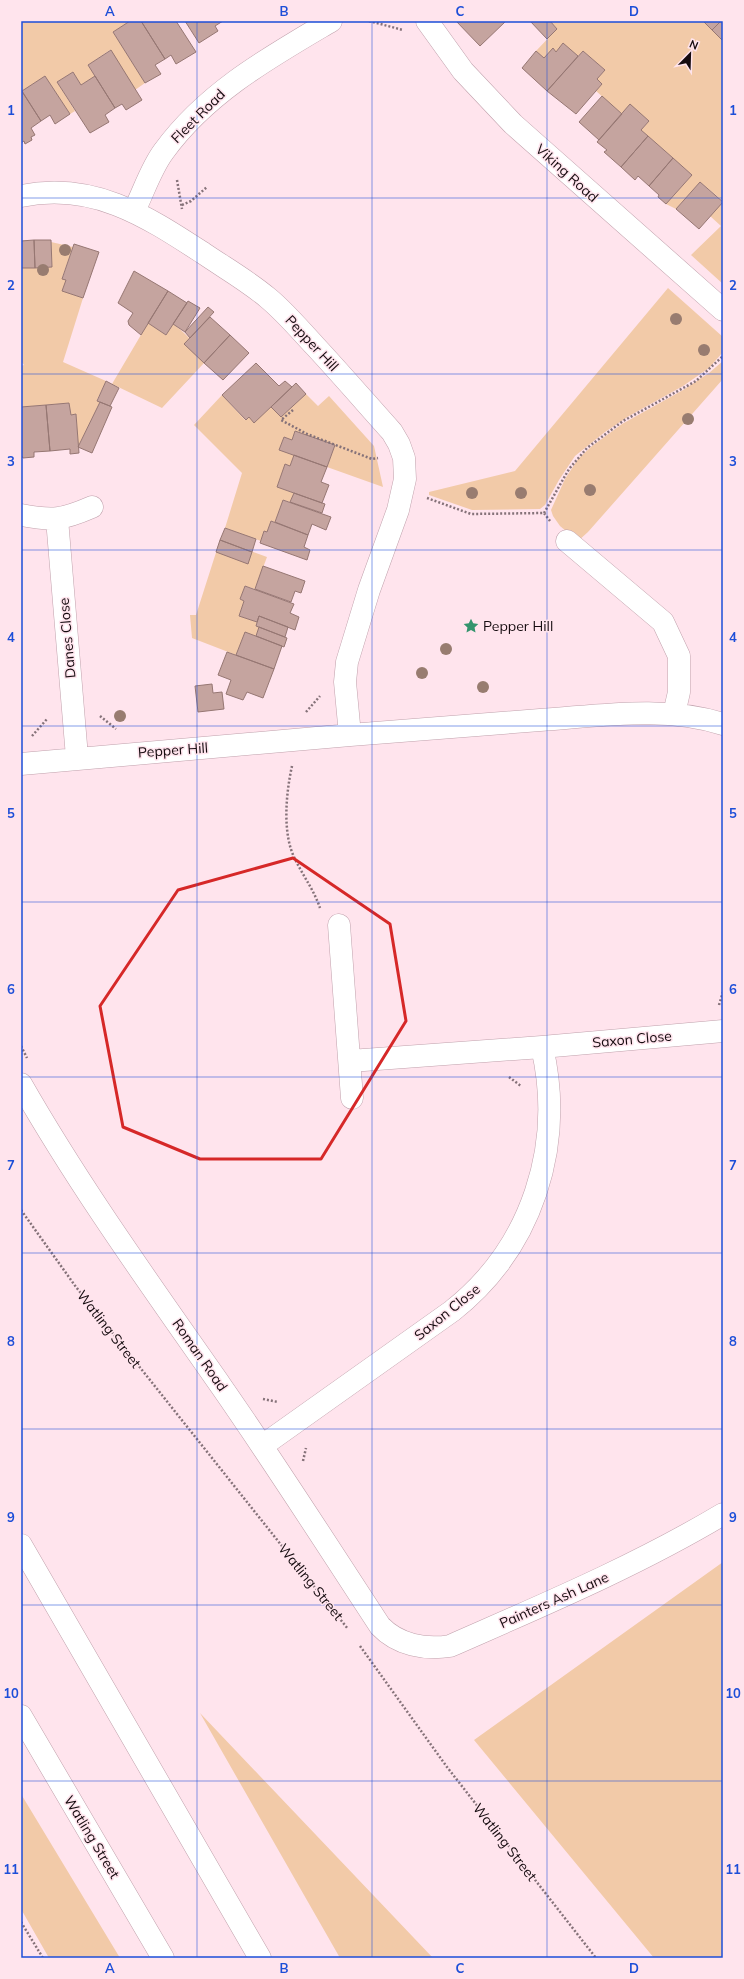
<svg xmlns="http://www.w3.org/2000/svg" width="744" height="1979" font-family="Mulish,sans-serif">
<rect width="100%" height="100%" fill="#ffe4ed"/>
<path fill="#f2caa8" d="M21 21H130L113 32 145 83 135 90 110 50 88 65 95 76 81 85 73 72 57 82 75 111 70 114 45 76 22 91Z
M550 21H703L723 41V284L691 255 721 226 710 216 723 201 700 182 676 209 666 204 692 175 641 130 649 121 630 105 622 114 596 91 602 84 597 79 605 70 583 51 578 56 563 44 556 52 553 49 544 58 536 51 557 29Z
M51 242 73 247 62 278 66 280 63 291 83 298 63 362 106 381 97 400 100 402 78 447 76 414 71 415 69 403 21 407V366L24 365 21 361V268L52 267Z
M668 288 723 337V352L709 368 683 386 629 416 605 432 575 456 559 480 545 505 540 509 472 510 429 495V492L515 471Z
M148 323 166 335 173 324C190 336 195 345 204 363L162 408 112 384Z
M723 361V379L588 532 578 541 560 526 553 516 551 510 565 479 578 459 592 446 622 424 683 390 709 373Z
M306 394 318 406 329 396 374 446 383 487 327 467 335 445 295 431 292 440 284 437 279 450 294 455 290 466 285 465 277 487 294 493 290 502 283 500 275 522 271 521 267 532 264 531 261 541 225 528 242 473 194 425 222 395 245 420 249 417 254 422 271 407 281 417Z
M220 540 267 557 255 589 245 586 240 599 244 601 239 616 257 622 256 626 259 627 256 636 245 633 236 655 192 638 190 615H196Z
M723 1562V1958H654L474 1740Z
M200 1713 433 1958H340Z
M21 1794 120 1958H49L21 1909Z"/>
<path fill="#c5a49f" stroke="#967773" d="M130 21H141L165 59 155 65 161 74 145 83 113 32Z
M141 21H176L196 52 176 64 171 55 165 59Z
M185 21H223L215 26 218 31 199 43Z
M456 21H506L480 46Z
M530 21H550L557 29 547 39Z
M703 21H721L712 30Z
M721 21H723V41L712 30Z
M563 43 578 56 547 91 522 68 536 51 544 58 553 48 556 52Z
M111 50 142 100 126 110 122 104 115 108 88 65Z
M583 51 605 70 597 79 602 84 576 114 547 91Z
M73 72 81 85 95 76 115 108 105 115 109 122 90 133 57 82Z
M45 76 70 114 55 124 50 115 41 121 22 91Z
M21 90 41 121 31 128 35 135 31 137 32 140 25 144 24 141 21 143Z
M602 96 622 114 599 140 579 122Z
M630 104 649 121 641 130 648 136 621 167 604 152 607 150 597 142Z
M648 136 673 158 649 186 638 176 635 180 621 167Z
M673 158 692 175 666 204 658 197 659 195 649 186Z
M700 182 723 202 699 229 676 209Z
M34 240H51L52 267 35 268Z
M34 240 35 268H21V241Z
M74 244 99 252 83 298 62 291 66 280 62 279Z
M134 271 168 291 141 335 129 325 128 321 133 313 118 303Z
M168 291 187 303 166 335 148 323Z
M188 301 200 308 185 332 173 324Z
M208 307 214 312 190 338 185 332Z
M210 317 230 335 204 363 184 344Z
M230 335 249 353 223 380 204 363Z
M256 363 279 386 285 381 292 387 254 423 249 417 246 420 222 395Z
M106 381 119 388 110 406 97 401Z
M296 383 306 394 281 417 271 407Z
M100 402 112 407 92 453 78 447Z
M69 403 71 415 76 414 79 453 70 454V449L50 451 46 405Z
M46 405 50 451 34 452V457L23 458 21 455V407Z
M295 431 335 445 327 467 279 450 284 437 292 440Z
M294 455 327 467 321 482 329 485 322 503 277 487 285 464 290 466Z
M294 493 325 504 322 513 290 502Z
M283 500 331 517 326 530 312 524 308 535 275 522Z
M271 521 308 535 304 547 310 550 307 560 260 543 264 531 267 532Z
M225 528 256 539 252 552 220 540Z
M220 540 252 552 248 564 216 552Z
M263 566 305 581 301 593 295 591 291 602 255 589Z
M245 586 294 604 290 613 299 617 295 630 259 616 257 622 239 616 244 601 240 599Z
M259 616 288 627 285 637 256 626Z
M259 627 287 638 284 647 256 636Z
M245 632 282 646 274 669 236 655Z
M227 652 274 669 263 698 247 692 243 700 226 694 231 680 218 675Z
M212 684 213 693 222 692 224 709 198 712 195 686Z"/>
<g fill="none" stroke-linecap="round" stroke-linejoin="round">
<defs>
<path id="street" d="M427 21 463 71 513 124 723 310
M21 196C93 181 146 216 203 253 225 268 248 281 268 298 285 312 300 330 315 346 341 374 366 403 392 432L399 444 404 458 405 479 398 510 369 590 347 662 345 682 350 735 21 764
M134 211C144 191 151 168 164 151 207 92 270 57 331 21
M21 515C53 521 62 520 92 507
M57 519 77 757
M567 541 663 622 679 656V692L674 714
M350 735C413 730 476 725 540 720 600 716 664 705 723 724
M339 925 352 1098
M350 1061 542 1047 723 1031
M21 1084C81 1189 152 1287 221 1386 276 1465 327 1545 380 1626 398 1645 425 1650 450 1646 543 1605 636 1566 723 1514
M262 1446 452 1311C532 1248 565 1146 542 1047"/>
<path id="highway" d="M21 1545 260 1958
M21 1716 163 1958"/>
</defs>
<use href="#street" stroke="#c0a1ac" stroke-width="23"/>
<use href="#highway" stroke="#c0a1ac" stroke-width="23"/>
<path stroke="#857279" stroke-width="2.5" stroke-dasharray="2 2" stroke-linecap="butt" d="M369 21 403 30
M177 180 182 209
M182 205 191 201 207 187
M293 410 281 420 307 434 372 459 378 458
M427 498 471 514 544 513 550 521
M544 513 569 469 587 448 623 421 696 381 723 356
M306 712 320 696
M100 716 116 729
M32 736 47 719
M292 766C286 793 282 834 295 859 303 876 314 890 320 908
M719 1005 723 992
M21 1046 27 1058
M509 1077 521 1086
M21 1210 76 1287 348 1629
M263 1399 278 1402
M303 1461 306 1448
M360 1646 447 1767 596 1958
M21 1922 43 1958"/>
<use href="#street" stroke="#fff" stroke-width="22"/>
<use href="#highway" stroke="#fff" stroke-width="22"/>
</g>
<g fill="#987c70">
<circle cx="65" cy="250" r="6"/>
<circle cx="43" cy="270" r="6"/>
<circle cx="676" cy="319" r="6"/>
<circle cx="704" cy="350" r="6"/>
<circle cx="688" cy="419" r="6"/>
<circle cx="590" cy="490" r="6"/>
<circle cx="472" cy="493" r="6"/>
<circle cx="521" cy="493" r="6"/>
<circle cx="446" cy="649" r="6"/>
<circle cx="422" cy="673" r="6"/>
<circle cx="483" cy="687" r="6"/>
<circle cx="120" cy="716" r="6"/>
</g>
<path fill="none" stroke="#d62828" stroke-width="3" stroke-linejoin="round" d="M293 858 390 924 406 1021 321 1159H200L123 1127 100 1006 178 890Z"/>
<path fill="none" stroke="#1d4ed8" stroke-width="1" stroke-opacity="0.55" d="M197 21V1958M372 21V1958M547 21V1958M21 198H723M21 374H723M21 550H723M21 726H723M21 902H723M21 1077H723M21 1253H723M21 1429H723M21 1605H723M21 1781H723"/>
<defs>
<symbol id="sight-bare" viewBox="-9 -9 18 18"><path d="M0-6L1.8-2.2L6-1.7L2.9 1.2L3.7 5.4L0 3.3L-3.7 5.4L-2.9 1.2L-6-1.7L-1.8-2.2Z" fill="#34946d" stroke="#ffe4ed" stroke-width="2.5" paint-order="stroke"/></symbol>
</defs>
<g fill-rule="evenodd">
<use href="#sight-bare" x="460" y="615" width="22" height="22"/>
</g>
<g text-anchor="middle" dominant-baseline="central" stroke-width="3" stroke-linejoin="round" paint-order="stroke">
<g font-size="14" fill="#150b0f" stroke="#ffe4ed">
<text transform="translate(198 116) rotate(-45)">Fleet Road</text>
<text transform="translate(567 173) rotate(42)">Viking Road</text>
<text transform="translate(312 343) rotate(47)">Pepper Hill</text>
<text transform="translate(67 638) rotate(-95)">Danes Close</text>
<text transform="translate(173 750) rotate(-4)">Pepper Hill</text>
<text transform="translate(632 1039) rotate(-5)">Saxon Close</text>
<text transform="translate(447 1312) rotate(-39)">Saxon Close</text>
<text transform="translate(109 1329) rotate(52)">Watling Street</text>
<text transform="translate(200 1355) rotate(55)">Roman Road</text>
<text transform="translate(311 1582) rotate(51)">Watling Street</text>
<text transform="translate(554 1600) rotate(-24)">Painters Ash Lane</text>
<text transform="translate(92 1837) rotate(59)">Watling Street</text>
<text transform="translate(505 1842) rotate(52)">Watling Street</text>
</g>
<g font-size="14" fill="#150b0f" stroke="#ffe4ed" text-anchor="start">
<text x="483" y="626">Pepper Hill</text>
</g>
</g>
<rect width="744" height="1979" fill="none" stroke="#ffe4ed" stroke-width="44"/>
<g transform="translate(690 54) rotate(23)" stroke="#ffe4ed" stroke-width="3" paint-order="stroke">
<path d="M0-3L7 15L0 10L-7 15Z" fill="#150b0f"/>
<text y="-6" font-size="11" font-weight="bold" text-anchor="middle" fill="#150b0f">N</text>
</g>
<rect x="22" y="22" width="700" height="1935" fill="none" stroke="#1d4ed8" stroke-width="1.5"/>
<g font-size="13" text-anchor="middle" font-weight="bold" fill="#1d4ed8">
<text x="110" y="16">A</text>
<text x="284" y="16">B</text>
<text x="460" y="16">C</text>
<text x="634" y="16">D</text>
<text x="11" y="115">1</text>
<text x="733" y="115">1</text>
<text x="11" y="290">2</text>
<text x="733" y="290">2</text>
<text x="11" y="466">3</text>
<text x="733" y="466">3</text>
<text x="11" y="642">4</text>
<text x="733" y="642">4</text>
<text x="11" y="818">5</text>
<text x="733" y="818">5</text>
<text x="11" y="994">6</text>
<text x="733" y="994">6</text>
<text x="11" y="1170">7</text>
<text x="733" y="1170">7</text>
<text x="11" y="1346">8</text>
<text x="733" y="1346">8</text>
<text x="11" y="1522">9</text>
<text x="733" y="1522">9</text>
<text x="11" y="1698">10</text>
<text x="733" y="1698">10</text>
<text x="11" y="1874">11</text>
<text x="733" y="1874">11</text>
<text x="110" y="1973">A</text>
<text x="284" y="1973">B</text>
<text x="460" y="1973">C</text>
<text x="634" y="1973">D</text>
</g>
</svg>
